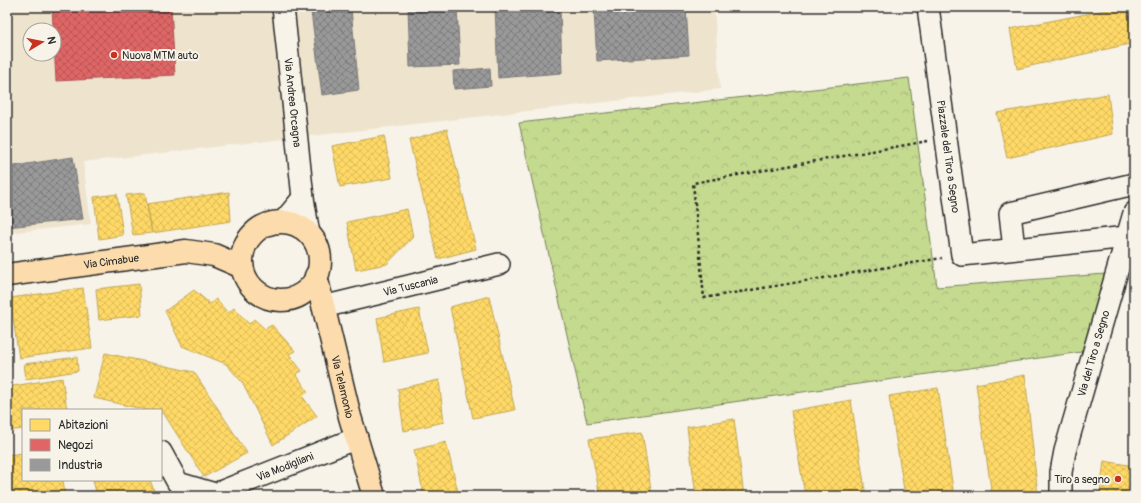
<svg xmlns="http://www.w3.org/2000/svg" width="1141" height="503" font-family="Pangolin,sans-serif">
<defs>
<pattern id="park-crowns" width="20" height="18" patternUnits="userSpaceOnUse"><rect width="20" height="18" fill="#c4da8f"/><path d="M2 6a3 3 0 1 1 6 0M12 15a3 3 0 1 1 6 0" fill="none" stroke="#a9bb7c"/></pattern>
<pattern id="homes-cross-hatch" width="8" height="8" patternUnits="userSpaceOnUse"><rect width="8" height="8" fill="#ffd966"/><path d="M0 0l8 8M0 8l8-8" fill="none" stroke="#dbba59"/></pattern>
<pattern id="shops-cross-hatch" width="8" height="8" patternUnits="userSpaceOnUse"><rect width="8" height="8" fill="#e06666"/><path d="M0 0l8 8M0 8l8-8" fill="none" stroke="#b65454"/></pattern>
<pattern id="industry-cross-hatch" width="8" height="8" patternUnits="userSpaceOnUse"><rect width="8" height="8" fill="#999"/><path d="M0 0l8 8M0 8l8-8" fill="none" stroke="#7d7d7d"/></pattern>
</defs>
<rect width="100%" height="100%" fill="#f7f3e8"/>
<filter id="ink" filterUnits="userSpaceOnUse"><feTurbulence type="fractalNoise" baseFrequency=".025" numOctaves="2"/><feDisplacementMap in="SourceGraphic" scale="8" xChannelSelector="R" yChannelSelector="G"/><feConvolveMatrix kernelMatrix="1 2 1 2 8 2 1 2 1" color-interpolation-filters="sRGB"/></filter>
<g filter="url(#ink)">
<path fill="#eee3cd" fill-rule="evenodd" d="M7 7H714L720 89 83 162 91 224 7 233ZM30 30H54V54H30Z"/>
<path fill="url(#park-crowns)" stroke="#78825d" d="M909 78 937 287 1105 274 1088 351 587 423 519 123Z"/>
<path fill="url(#homes-cross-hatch)" stroke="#bfa554" d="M1121 7H1127L1134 43 1017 69 1010 29Z
M1108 94 1113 134 1007 158 997 113Z
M447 129 476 249 438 259 409 140Z
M384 136 392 178 340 187 332 146Z
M229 192 231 221 152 233 147 204Z
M145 193 152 233 133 235 126 195Z
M117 194 123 235 99 239 94 197Z
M407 209 413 237 387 264 356 270 347 222Z
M139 284 142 315 99 320 96 289Z
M83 288 92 348 19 358 10 298Z
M194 290 210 304 216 299 228 313 234 308 249 324 254 319 265 329 272 325 295 351 289 354 302 371 296 374 308 392 302 396 317 416 273 445 242 382 226 364 182 346 165 311Z
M489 296 515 410 473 418 450 307Z
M419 309 428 353 384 362 377 318Z
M7 340 11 367H7Z
M105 353 194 372 247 453 204 477 164 414 161 413V410H146L94 398Z
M77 357 78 371 26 379 24 364Z
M1025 375 1038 496H992L976 384Z
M62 378 67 410H23V429L7 431V387Z
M439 380 444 422 404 431 398 389Z
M938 388 954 496H905L889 396Z
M851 400 866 496H805L791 411Z
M734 419 744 496H696L687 427Z
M642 432 652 496H600L589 439Z
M446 442 459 496H424L414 450Z
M23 453V480H63L65 496H7V455Z
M1104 461 1134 466V496H1115L1100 493Z
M93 480H150L156 496H97Z"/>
<path fill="url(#shops-cross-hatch)" stroke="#aa5454" d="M52 7H171L175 75 56 81Z"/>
<path fill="url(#industry-cross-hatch)" stroke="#787878" d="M408 7H457L460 65 410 67Z
M495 7H560L562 73 498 78Z
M633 7H686L689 55 597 61 594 11Z
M351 9 359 90 322 95 311 12Z
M490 68 491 86 454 89 453 71Z
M73 157 83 219 7 227V167Z"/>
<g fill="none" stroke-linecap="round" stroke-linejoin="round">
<defs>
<g id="minor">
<path id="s1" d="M283 7 303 198 309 234"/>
<path id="s2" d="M928 7 962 255 1127 237"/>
<path d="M283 222 303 198"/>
<path d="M1014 249 1010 213 1134 184"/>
<path id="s3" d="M323 307 499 264"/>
<path id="s4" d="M161 452 178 483 215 494 357 438"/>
<path id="s5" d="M1061 496V472L1065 451 1134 213"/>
</g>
<g id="major">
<circle cx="281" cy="261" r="39"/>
<path id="s6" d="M7 275 186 251 214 255 242 267"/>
<path id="s7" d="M316 276 350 417 374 496"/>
</g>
</defs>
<use href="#minor" stroke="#2b2b2b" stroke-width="24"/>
<use href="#major" stroke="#2b2b2b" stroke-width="25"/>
<path stroke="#2b2b2b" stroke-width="2.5" stroke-dasharray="3 3" stroke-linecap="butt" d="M928 141 693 183 704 298 942 258"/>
<use href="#minor" stroke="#f7f3e8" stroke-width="21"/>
<use href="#major" stroke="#fcdcac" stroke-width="22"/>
</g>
</g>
<g fill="#c8321e" stroke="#f7f3e8" stroke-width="1.5">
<circle cx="114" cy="55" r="4"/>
<circle cx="1118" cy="479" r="4"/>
</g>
<g text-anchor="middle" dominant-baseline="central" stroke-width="4" stroke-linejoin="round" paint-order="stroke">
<g font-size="11" fill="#2b2b2b" stroke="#f7f3e8" text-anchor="start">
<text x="122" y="55">Nuova MTM auto</text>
<text x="1110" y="479" text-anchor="end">Tiro a segno</text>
</g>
<g font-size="11" fill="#2b2b2b" stroke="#f7f3e8">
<text stroke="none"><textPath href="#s1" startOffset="96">Via Andrea Orcagna</textPath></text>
<text stroke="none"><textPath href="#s2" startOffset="151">Piazzale del Tiro a Segno</textPath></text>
<text stroke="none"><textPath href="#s6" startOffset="105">Via Cimabue</textPath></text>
<text stroke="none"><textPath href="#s3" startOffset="90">Via Tuscania</textPath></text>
<text stroke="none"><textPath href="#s5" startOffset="147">Via del Tiro a Segno</textPath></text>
<text stroke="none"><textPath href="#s7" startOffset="114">Via Telamonio</textPath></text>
<text stroke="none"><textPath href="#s4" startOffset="149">Via Modigliani</textPath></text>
</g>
</g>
<rect width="1141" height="503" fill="none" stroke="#f7f3e8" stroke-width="24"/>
<rect x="12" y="12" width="1117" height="479" fill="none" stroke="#2b2b2b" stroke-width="1.5" filter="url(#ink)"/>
<rect x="22" y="409" width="140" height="72" fill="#f7f3e8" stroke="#a5a39c"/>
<rect x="30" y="419" width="20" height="12" fill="#ffd966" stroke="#a5a39c"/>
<text x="58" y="429" font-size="12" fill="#2b2b2b">Abitazioni</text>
<rect x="30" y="439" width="20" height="12" fill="#e06666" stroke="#a5a39c"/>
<text x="58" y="449" font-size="12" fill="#2b2b2b">Negozi</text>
<rect x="30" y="459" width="20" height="12" fill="#999999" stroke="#a5a39c"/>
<text x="58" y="469" font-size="12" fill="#2b2b2b">Industria</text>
<g transform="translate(42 42) rotate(80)"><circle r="19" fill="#f7f3e8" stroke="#a5a39c"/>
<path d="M0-3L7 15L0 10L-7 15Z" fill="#c8321e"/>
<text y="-6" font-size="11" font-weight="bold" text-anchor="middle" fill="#2b2b2b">N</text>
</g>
</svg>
